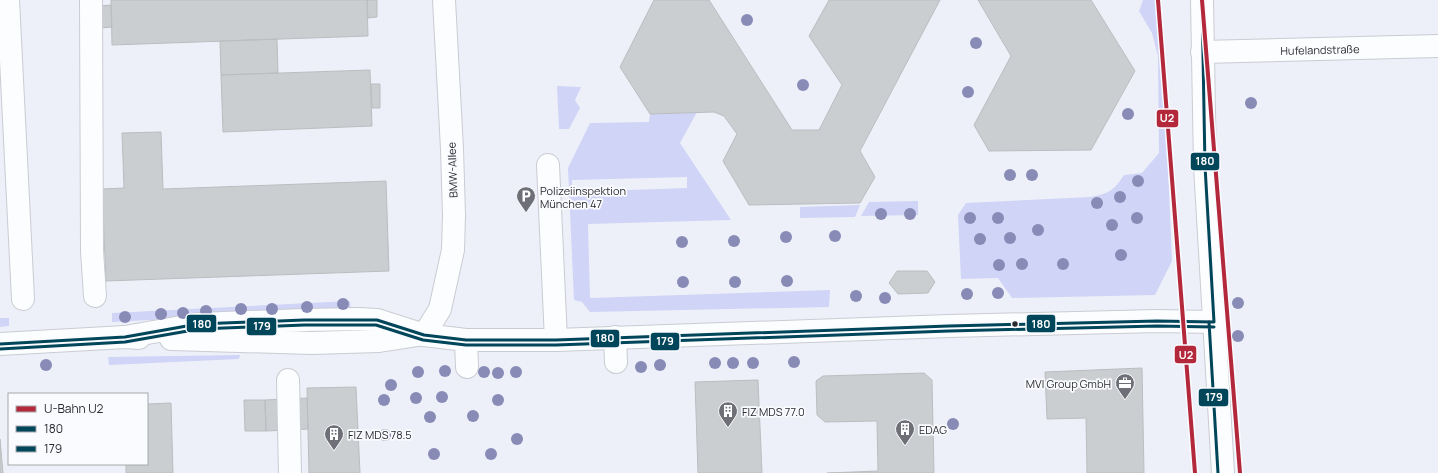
<svg xmlns="http://www.w3.org/2000/svg" width="1438" height="473" font-family="Manrope,sans-serif">
<rect width="100%" height="100%" fill="#eef0f9"/>
<path fill="#d0d4f6" fill-rule="evenodd" d="M1143 0H1161L1172 261 1155 295 1012 298 998 278 961 279 958 215 966 203 1091 197C1110 193 1113 191 1124 175L1142 173 1159 153 1158 56 1152 33 1139 11Z
M557 86 581 87 575 100 580 108 569 129H559Z
M697 112 680 143 731 220 588 224 590 298 830 290 829 307 590 312 582 302 574 300 568 168 590 123 649 122 650 114ZM687 177V188L572 192V180Z
M918 201V215L861 216 869 202Z
M860 205 855 217 800 218V207Z
M350 301 351 309 112 322V313Z
M0 318H9V326L0 327Z
M240 355 239 359 109 365 108 357Z"/>
<path fill="#caced0" stroke="#babec0" d="M111 0H367L368 36 112 45Z
M367 0H377V17L368 18Z
M654 0H709L792 130H819L842 85 809 36 829 0H940L860 151 875 177 860 203 749 205 723 161 737 134 724 116 714 112 650 114 620 67Z
M978 0H1091L1135 71 1091 150 989 151 974 125 1011 56Z
M111 5 112 27 101 28 100 6Z
M277 39 278 73 221 75 220 41Z
M370 70 372 126 223 132 221 75Z
M371 84H380V108H372Z
M161 132 163 189 386 181 389 271 106 281 102 189 124 188 122 133Z
M897 271H927L935 282 928 293 898 294 889 283Z
M1142 368 1144 473H1087L1086 418 1047 419 1045 372Z
M924 373 932 380 934 473H827L878 471 877 421 825 422 817 415 816 381 823 376Z
M758 380 762 473H698L695 382Z
M356 387 360 473H309L307 388Z
M307 398 308 429 266 431 265 400Z
M244 400H265L266 431H245Z
M171 403 173 473H126V464H147V404Z
M0 439 3 473H0Z"/>
<g fill="none" stroke-linecap="round" stroke-linejoin="round">
<defs>
<g id="minor">
<path d="M8 0 23 299"/>
<path d="M91 0 92 251 95 296"/>
<path d="M1202 0 1205 166 1223 473"/>
<path id="s1" d="M1202 52 1438 46"/>
<path d="M548 165 556 340"/>
<path d="M424 335 440 309 453 250 454 215 452 149 444 0"/>
<path d="M125 337 198 324 304 320 359 319 377 320 424 335 466 340H556L949 326 1157 321 1214 322"/>
<path d="M615 337 616 362"/>
<path d="M171 339 312 343 379 341 418 335"/>
<path d="M466 340 467 367"/>
<path d="M0 344 125 337 139 338"/>
<path d="M288 380 290 473"/>
</g>
</defs>
<use href="#minor" stroke="#caccd3" stroke-width="24"/>
<use href="#minor" stroke="#fcfdfe" stroke-width="22"/>
<defs>
<path id="bus-1" d="M1202 0 1205 166 1214 322
M0 344 125 337 198 324 304 320H377L424 335 466 340H556L949 326 1157 321 1214 322"/>
<path id="bus-2" d="M1209 322 1218 473
M0 349 125 342 199 329 304 325H376L423 340 466 345H556L949 331 1157 326 1214 327"/>
</defs>
<use href="#bus-1" stroke="#fafbfe" stroke-width="6"/>
<use href="#bus-2" stroke="#fafbfe" stroke-width="6"/>
<use href="#bus-1" stroke="#00465a" stroke-width="3"/>
<use href="#bus-2" stroke="#00465a" stroke-width="3"/>
<defs>
<path id="metro-1" d="M1158 0 1195 473
M1202 0 1240 473"/>
</defs>
<use href="#metro-1" stroke="#fafbfe" stroke-width="7"/>
<use href="#metro-1" stroke="#b4283c" stroke-width="4"/>
</g>
<g fill="#898bb7">
<circle cx="747" cy="20" r="6"/>
<circle cx="976" cy="43" r="6"/>
<circle cx="803" cy="85" r="6"/>
<circle cx="968" cy="92" r="6"/>
<circle cx="1251" cy="103" r="6"/>
<circle cx="1128" cy="114" r="6"/>
<circle cx="1010" cy="175" r="6"/>
<circle cx="1032" cy="175" r="6"/>
<circle cx="1138" cy="181" r="6"/>
<circle cx="1120" cy="197" r="6"/>
<circle cx="1097" cy="203" r="6"/>
<circle cx="881" cy="214" r="6"/>
<circle cx="910" cy="214" r="6"/>
<circle cx="970" cy="218" r="6"/>
<circle cx="998" cy="218" r="6"/>
<circle cx="1137" cy="218" r="6"/>
<circle cx="1112" cy="225" r="6"/>
<circle cx="1038" cy="230" r="6"/>
<circle cx="835" cy="236" r="6"/>
<circle cx="786" cy="237" r="6"/>
<circle cx="1010" cy="238" r="6"/>
<circle cx="980" cy="239" r="6"/>
<circle cx="734" cy="241" r="6"/>
<circle cx="682" cy="242" r="6"/>
<circle cx="1121" cy="255" r="6"/>
<circle cx="1022" cy="264" r="6"/>
<circle cx="1063" cy="264" r="6"/>
<circle cx="999" cy="265" r="6"/>
<circle cx="787" cy="281" r="6"/>
<circle cx="683" cy="282" r="6"/>
<circle cx="735" cy="282" r="6"/>
<circle cx="998" cy="293" r="6"/>
<circle cx="967" cy="294" r="6"/>
<circle cx="856" cy="296" r="6"/>
<circle cx="885" cy="298" r="6"/>
<circle cx="1238" cy="303" r="6"/>
<circle cx="343" cy="304" r="6"/>
<circle cx="307" cy="307" r="6"/>
<circle cx="241" cy="309" r="6"/>
<circle cx="272" cy="309" r="6"/>
<circle cx="206" cy="311" r="6"/>
<circle cx="183" cy="313" r="6"/>
<circle cx="161" cy="314" r="6"/>
<circle cx="125" cy="317" r="6"/>
<circle cx="1238" cy="336" r="6"/>
<circle cx="794" cy="362" r="6"/>
<circle cx="715" cy="363" r="6"/>
<circle cx="733" cy="363" r="6"/>
<circle cx="753" cy="363" r="6"/>
<circle cx="46" cy="365" r="6"/>
<circle cx="660" cy="365" r="6"/>
<circle cx="641" cy="367" r="6"/>
<circle cx="445" cy="371" r="6"/>
<circle cx="418" cy="372" r="6"/>
<circle cx="484" cy="372" r="6"/>
<circle cx="516" cy="372" r="6"/>
<circle cx="498" cy="373" r="6"/>
<circle cx="391" cy="385" r="6"/>
<circle cx="442" cy="397" r="6"/>
<circle cx="416" cy="398" r="6"/>
<circle cx="384" cy="400" r="6"/>
<circle cx="498" cy="400" r="6"/>
<circle cx="473" cy="416" r="6"/>
<circle cx="430" cy="417" r="6"/>
<circle cx="953" cy="424" r="6"/>
<circle cx="385" cy="435" r="6"/>
<circle cx="517" cy="439" r="6"/>
<circle cx="434" cy="454" r="6"/>
<circle cx="491" cy="454" r="6"/>
</g>
<defs>
<symbol id="parking-pin" viewBox="-11 -11 22 30"><path d="M0 17L-7.5 6A9.5 9.5 0 1 1 7.5 6Z" fill="#6f7077" stroke="#fafbfe"/><path d="M-3.5-5.5H1a3.5 3.5 0 0 1 0 7H-1V5.5H-3.5ZM-1-3.4V-.6H.8a1.4 1.4 0 0 0 0-2.8Z" fill="#fff"/></symbol>
<symbol id="office-pin" viewBox="-11 -11 22 30"><path d="M0 17L-7.5 6A9.5 9.5 0 1 1 7.5 6Z" fill="#6f7077" stroke="#fafbfe"/><path d="M-6-3h4V-5.5h4V-3h4V5H-6ZM-1-4.5V-3h2v-1.5ZM-6 0V1H6V0Z" fill="#fff"/></symbol>
<symbol id="building-pin" viewBox="-11 -11 22 30"><path d="M0 17L-7.5 6A9.5 9.5 0 1 1 7.5 6Z" fill="#6f7077" stroke="#fafbfe"/><path d="M-4-6H4V6H1V3H-1V6H-4ZM-2.5-4.3h1.7v1.8h-1.7ZM.8-4.3h1.7v1.8H.8ZM-2.5-1h1.7V.8h-1.7ZM.8-1h1.7V.8H.8Z" fill="#fff"/></symbol>
</defs>
<g fill-rule="evenodd">
<use href="#parking-pin" x="515" y="185" width="22" height="30"/>
<use href="#office-pin" x="1114" y="372" width="22" height="30"/>
<use href="#building-pin" x="717" y="400" width="22" height="30"/>
<use href="#building-pin" x="894" y="418" width="22" height="30"/>
<use href="#building-pin" x="323" y="423" width="22" height="30"/>
</g>
<circle fill="#2a2b31" stroke="#fafbfe" stroke-width="1.5" cx="1015" cy="324" r="3.5"/>
<g text-anchor="middle" dominant-baseline="central" stroke-width="3.5" stroke-linejoin="round" paint-order="stroke">
<g font-size="11" fill="#2a2b31" stroke="#fafbfe">
<text stroke="none"><textPath href="#s1" startOffset="118">Hufelandstraße</textPath></text>
<text transform="translate(452 170) rotate(-92)">BMW-Allee</text>
</g>
<g font-size="11" fill="#2a2b31" stroke="#fafbfe" text-anchor="start">
<text x="540" y="190">Polizeiinspektion<tspan x="540" dy="13">München 47</tspan></text>
<text x="1111" y="383" text-anchor="end">MVI Group GmbH</text>
<text x="742" y="411">FIZ MDS 77.0</text>
<text x="919" y="429">EDAG</text>
<text x="348" y="434">FIZ MDS 78.5</text>
</g>
</g>
<g stroke="#fafbfe" stroke-width="1.5">
<rect x="1156" y="109" width="23" height="19" rx="4" fill="#b4283c"/>
<rect x="1190" y="152" width="30" height="19" rx="4" fill="#00465a"/>
<rect x="1026" y="314" width="30" height="19" rx="4" fill="#00465a"/>
<rect x="186" y="314" width="31" height="19" rx="4" fill="#00465a"/>
<rect x="246" y="317" width="31" height="19" rx="4" fill="#00465a"/>
<rect x="590" y="329" width="30" height="19" rx="4" fill="#00465a"/>
<rect x="650" y="332" width="30" height="19" rx="4" fill="#00465a"/>
<rect x="1174" y="345" width="23" height="19" rx="4" fill="#b4283c"/>
<rect x="1198" y="388" width="31" height="19" rx="4" fill="#00465a"/>
</g>
<g font-size="11" text-anchor="middle" font-weight="bold" fill="#fff">
<text x="1167" y="122">U2</text>
<text x="1205" y="165">180</text>
<text x="1041" y="328">180</text>
<text x="202" y="328">180</text>
<text x="262" y="330">179</text>
<text x="605" y="342">180</text>
<text x="665" y="345">179</text>
<text x="1186" y="359">U2</text>
<text x="1214" y="401">179</text>
</g>
<rect x="8" y="393" width="140" height="72" fill="#fafbfe" stroke="#a7a8ac"/>
<rect x="16" y="406" width="20" height="6" fill="#b4283c" stroke="#a7a8ac"/>
<text x="44" y="413" font-size="12" fill="#2a2b31">U-Bahn U2</text>
<rect x="16" y="426" width="20" height="6" fill="#00465a" stroke="#a7a8ac"/>
<text x="44" y="433" font-size="12" fill="#2a2b31">180</text>
<rect x="16" y="446" width="20" height="6" fill="#00465a" stroke="#a7a8ac"/>
<text x="44" y="453" font-size="12" fill="#2a2b31">179</text>
</svg>
